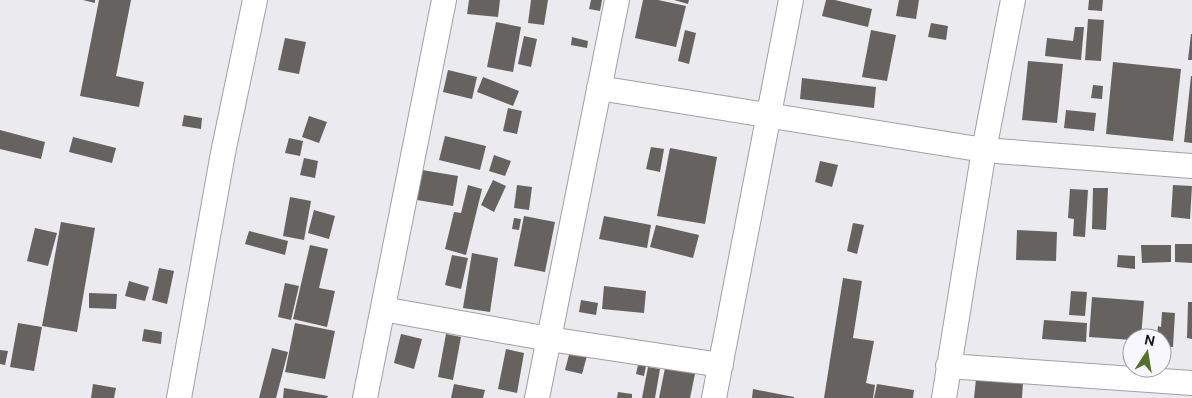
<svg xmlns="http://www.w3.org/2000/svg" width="1192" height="398" font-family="'DM Sans',sans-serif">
<rect width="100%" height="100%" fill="#eaeaef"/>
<path fill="#66625f" d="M83 0H95V3Z
M99 0H131L116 76 144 82 139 107 80 96Z
M469 0H500L498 17 467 14Z
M531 0H548L544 25 528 23Z
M591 0H602L600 11 589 9Z
M643 0H658L686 6 676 47 635 38Z
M674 0H689L688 4Z
M826 0H835L872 9 868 27 822 16Z
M899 0H919L916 19 896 16Z
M1089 0H1103L1102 11 1088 10Z
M1088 19 1104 20 1101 61 1085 60Z
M496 22 521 27 513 72 487 67Z
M931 23 948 26 946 40 928 37Z
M1075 27H1084L1081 60 1045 56 1047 38 1073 41Z
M685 30 696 33 689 64 678 61Z
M871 30 896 35 887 81 862 77Z
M1191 34H1192V60H1188Z
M524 36 537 39 531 67 518 64Z
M572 37 588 41 587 48 571 45Z
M285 38 306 42 299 74 278 70Z
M1028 61 1063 64 1057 123 1022 120Z
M1113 62 1181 69 1173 141 1106 134Z
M448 70 477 77 472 99 443 92Z
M1191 76H1192V143L1184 142Z
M483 77 519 91 513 106 477 92Z
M802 78 876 87 874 108 800 99Z
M1093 85 1103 86 1102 99 1091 98Z
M508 108 522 111 517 134 503 131Z
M1066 110 1096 113 1094 131 1064 128Z
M184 115 202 118 201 129 182 126Z
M309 116 327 122 319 143 302 137Z
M0 130 45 142 41 159 0 149Z
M445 136 486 146 480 170 439 160Z
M73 137 116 148 112 163 69 152Z
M289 138 303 141 300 156 285 153Z
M651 147 664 149 660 172 646 169Z
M670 148 717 157 705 224 657 216Z
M494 155 511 161 505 176 489 171Z
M304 158 318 161 315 178 300 175Z
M820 161 838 165 832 187 815 182Z
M422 170 458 176 453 206 417 200Z
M493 180 506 186 494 212 481 205Z
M468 185 482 189 466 255 445 249 454 212 461 213Z
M517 185 532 187 529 210 514 208Z
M1173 185 1192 186 1190 219 1171 217Z
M1093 188H1108L1106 230 1092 229Z
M1070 189 1088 190 1085 237 1073 236 1074 219 1068 218Z
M290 197 311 201 304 240 283 236Z
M314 210 335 216 329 239 308 233Z
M524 216 555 222 545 272 514 266Z
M604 216 651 225 647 248 599 239Z
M514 218 521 219 519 230 512 229Z
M61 222 95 228 77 332 42 326Z
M853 223 864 225 857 254 847 251Z
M656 225 699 235 693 258 650 247Z
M35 228 57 233 48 266 27 261Z
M1017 230 1057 232 1056 261 1016 260Z
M249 231 288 241 285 255 245 244Z
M1175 244H1192V263L1175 262Z
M310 245 328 249 319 288 335 291 327 327 293 319Z
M1141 245H1171V262L1142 263Z
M472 253 498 258 490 312 463 308Z
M452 255 468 258 461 289 445 285Z
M1118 255 1135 256V269L1117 267Z
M159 268 174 271 167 304 152 300Z
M843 278 862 281 853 338 874 341 866 383 875 385 873 398H824Z
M129 281 149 287 145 301 125 296Z
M285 283 299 286 291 320 278 317Z
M604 286 646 291 644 313 602 309Z
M1071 291 1087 292 1085 316 1069 315Z
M89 293 117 294 116 309 89 308Z
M1092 297 1144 301 1141 338H1132V340L1089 337Z
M581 300 598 303 596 315 579 312Z
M1188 302H1192V339L1187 338Z
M1162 312 1175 313 1173 347 1162 346V338H1157L1158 326 1161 327Z
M1044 320 1087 323 1086 342 1042 339Z
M18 323 42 327 34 371 10 367Z
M295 323 335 331 325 379 285 372Z
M144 329 162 332 161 344 142 341Z
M401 334 422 339 414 369 394 363Z
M446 334 461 337 453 380 438 377Z
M272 348 288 352 276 398H259Z
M506 349 524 353 517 393 498 389Z
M0 350 8 351 5 365 0 364Z
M570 351 587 356 582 374 565 370Z
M666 363 696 369 690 398H659Z
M638 365 646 366 644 376 636 374Z
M648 367 660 369 655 398H642Z
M976 379 1023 383 1022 398H974Z
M93 384 116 388 114 398H91Z
M454 384 485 390 483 398H451Z
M877 384 914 390 913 398H874Z
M284 388 328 396 327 398H283Z
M753 389 794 397V398H752Z
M618 392 632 394V398H617Z"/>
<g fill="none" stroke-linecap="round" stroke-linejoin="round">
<defs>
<path id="street" d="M599 88 984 150 1192 166
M383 309 549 339 721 365
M948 366 1192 383
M179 398 223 153 255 0
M365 398 444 0
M537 398 617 0
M714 398 791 0
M944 398 984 150 1013 0"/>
</defs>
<use href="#street" stroke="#a0a0a5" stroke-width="26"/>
<use href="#street" stroke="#fff" stroke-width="24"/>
</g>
<g transform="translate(1147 353) rotate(12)"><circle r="24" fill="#f7f7fd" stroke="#9d9da2"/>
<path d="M0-4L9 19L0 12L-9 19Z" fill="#4f7129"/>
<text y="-8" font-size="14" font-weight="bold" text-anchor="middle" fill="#171719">N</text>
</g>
</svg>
